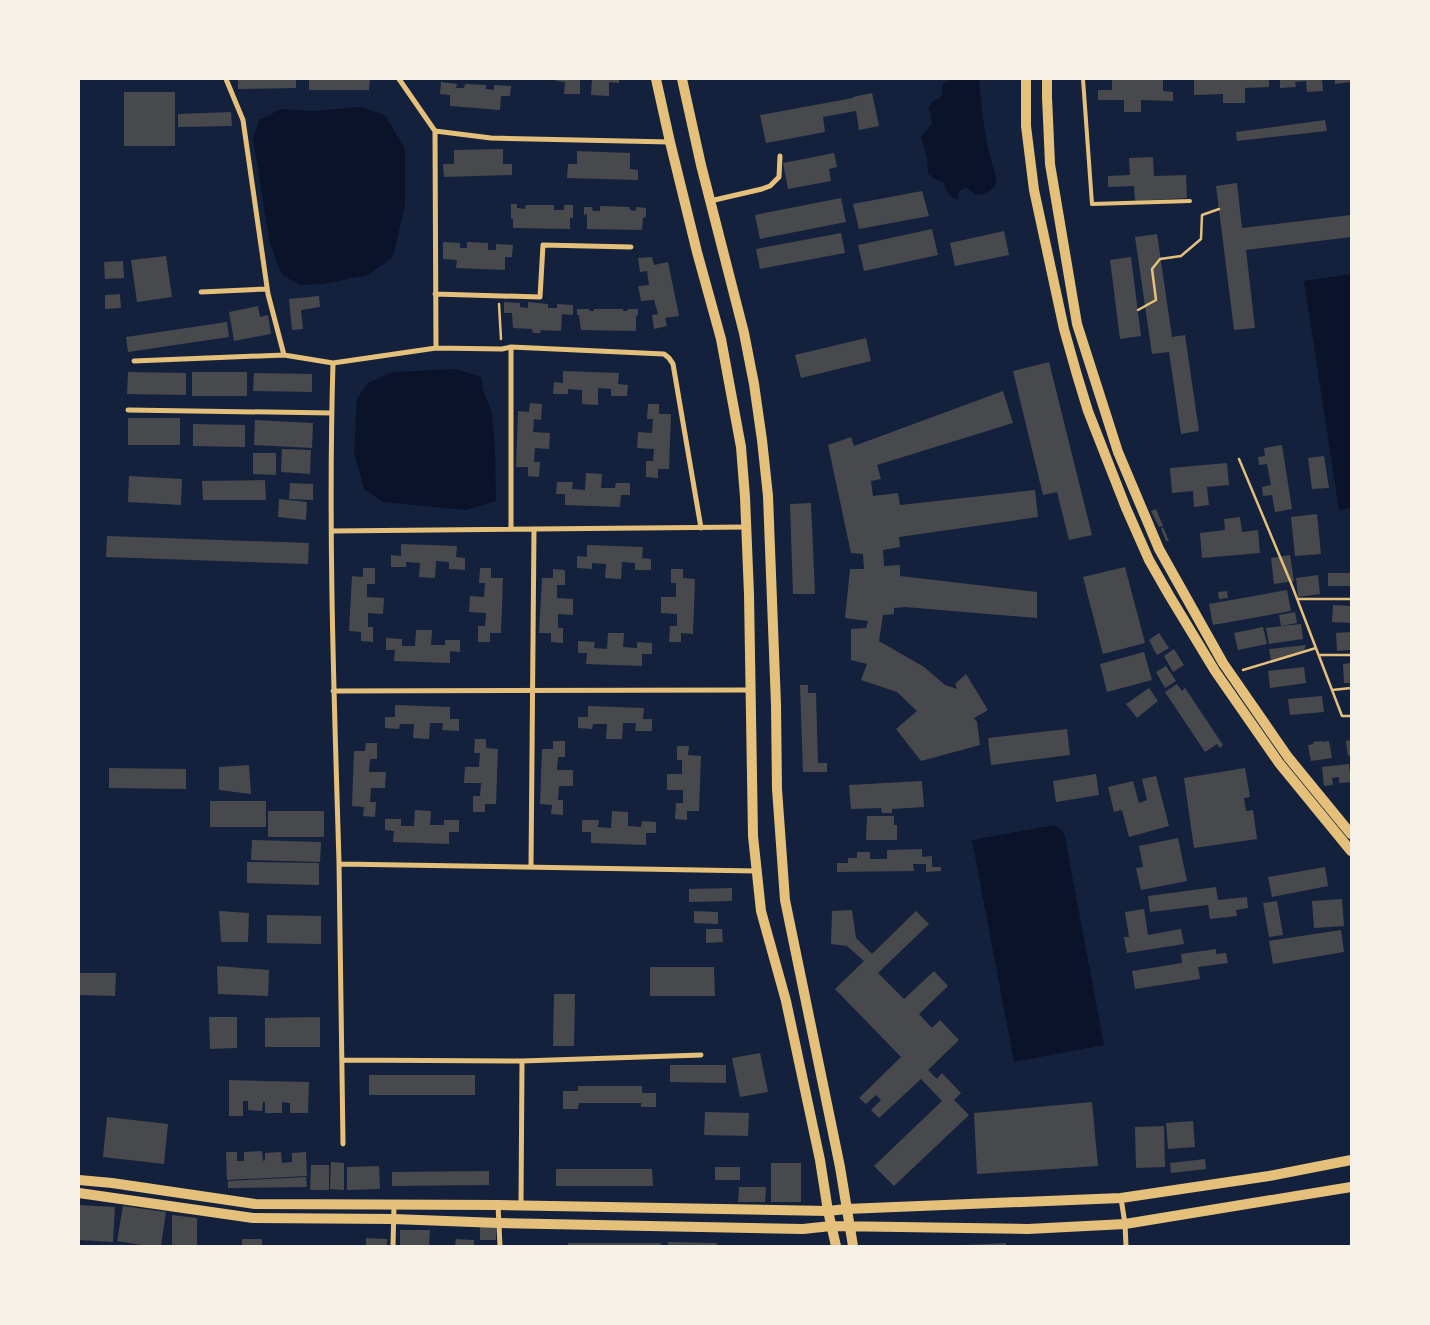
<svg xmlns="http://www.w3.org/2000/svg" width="1430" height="1325" font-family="Bitter,serif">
<rect width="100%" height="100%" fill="#14213d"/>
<path fill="#0b132b" d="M951 79H979C981 105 984 131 990 156 992 165 997 174 996 183 995 189 987 192 982 195L975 194 966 187 959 191 958 199C949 198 946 189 943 182L935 179 928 174 927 157 921 137 932 124 931 114 928 109 931 103 942 96 943 84Z
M361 107 385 115 405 149V205L393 257 368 275 323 284 300 285 282 275 270 244 253 139 259 120 281 109 312 111Z
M1351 274V508L1339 510 1304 281Z
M456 369 481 377 484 393 492 412 495 447 496 501 466 510 383 502 364 489 354 452 357 398 368 383 393 372Z
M1055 825 1064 832 1104 1045 1014 1062 972 840Z"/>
<path fill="#48494c" d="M238 79H296V88L238 89Z
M309 79H370L369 90H309Z
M556 79H580V94H564L565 82 556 81Z
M592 79H619V83L609 82V96L591 95Z
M1112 79H1163V91L1173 92V101L1141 100V112H1124V100H1098V90H1112Z
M1202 79H1269V87L1245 88V103H1223V94L1194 95V80H1202Z
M1280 79H1322L1323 91 1307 92 1306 81 1295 82 1296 87 1280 88Z
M1335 79H1351V82L1335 84Z
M441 82 457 84 456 88H464L465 84 486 85V89L494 90V85L511 86 510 96H501L500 110 450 106V95L440 94Z
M124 92H175V146H124Z
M872 93 879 126 859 130 856 111 823 117 825 132 766 143 760 115 853 98V97Z
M231 112 232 126 178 127V114Z
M1325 120 1327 131 1237 141 1236 132Z
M503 149V164H512V175L444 177 443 164H454V150Z
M577 151 630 153V169L638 170V180L567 178 568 164H577Z
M834 153 837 167 829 169 831 181 788 189 783 163Z
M1153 157 1154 176 1186 175 1187 198 1135 201 1134 186 1108 187V176L1130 175 1129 158Z
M1237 183 1242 228 1351 215V237L1246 250 1255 328 1234 330 1216 186Z
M922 191 929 216 859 229 853 204Z
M841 198 846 222 760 239 755 215Z
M511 204H517V208L525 209 526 205H554V210H564V205H573V218H570V229L513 228V219L511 218Z
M600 206 630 207V210L636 211V207L646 208V217L643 218 642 230 587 229V214L584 215V207H592L593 211H600Z
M932 229 938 255 864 271 858 245Z
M1004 231 1009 255 955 266 950 243Z
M841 233 845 253 760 269 756 249Z
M1157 234 1172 337 1185 335 1199 431 1181 434 1169 352 1152 354 1135 237Z
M443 242 460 243V248H467V242L488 243V250H496V244L513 245 512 257H505V270L456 268 457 260 443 259Z
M166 256 172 297 137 302 131 260Z
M652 257 654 265 668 262 679 316 665 318 667 326 654 329 652 315 658 314 654 300 641 301 638 286 649 285 647 271 640 272 638 258Z
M1131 257 1141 336 1120 339 1110 260Z
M123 261 124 278 105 279 104 262Z
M120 294 121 308 105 309V295Z
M319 296 320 307 301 310 303 329 292 330 289 299Z
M504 302 520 303V307L528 308V302L548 304V308H557V304L573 305V315L562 314 561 331 541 330 540 333H533L532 329 513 328 512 313H504Z
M258 306 260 317 268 315 271 334 234 341 229 312Z
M577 309H589L590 311H594V309H623V311H627L628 309H638V315L636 316V331L581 330 579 315H577Z
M227 322 229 337 128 352 126 337Z
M866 338 871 361 801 378 795 355Z
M1049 362 1092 535 1069 540 1057 492 1043 495 1013 371Z
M563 371 619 373 618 384 628 385 627 396H611V389L598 388V405L582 404V390L568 389V394H553L554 382 563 383Z
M128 372 186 373V395L127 394Z
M192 372H247V396H192Z
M254 373 312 374V392L253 391Z
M1003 391 1013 423 877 465 881 479 871 481 873 496 898 493 900 505 1035 490 1038 517 899 537 900 547 883 550 884 566 900 565V576L1037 592V618L905 607 894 608V614L883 615 879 641 924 667 945 685 957 689 955 684 966 674 988 710 974 718 977 722 980 745 921 761 896 729 917 711 897 692 861 680 867 664 851 660V629L866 628 868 621 845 618 850 569H864L863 554 851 553 828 445 851 437 854 446Z
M530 403 542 404 541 420 534 419 533 432 550 433 549 449 535 448 534 462H540L539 477 528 476V467H516L518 411 529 412Z
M648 404H659V414H671L669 469H658V478L646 477V461H653L654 449 637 448 638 432 652 433 653 419H647Z
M128 418H180V445H128Z
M255 420 313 423 312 448 254 445Z
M193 424 245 425V447L193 446Z
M1282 445 1292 509 1275 512 1272 495 1263 496 1262 487 1271 485 1267 464 1259 465 1258 457 1265 456 1264 448Z
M282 449 311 450 310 474 281 472Z
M253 453H276V475L253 474Z
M1324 456 1329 488 1312 489 1308 458Z
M1227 463 1229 485 1207 487 1209 505 1194 507 1193 491 1172 493 1170 468Z
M586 473 602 474 601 488H615L616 483H630V495H621L620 507 565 505V494H556L557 482H573L572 489 585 490Z
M129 476 182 479 181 505 128 502Z
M265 480 266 500H203L202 481Z
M290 483 313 484V500L289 499Z
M279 499 307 502 306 520 278 517Z
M811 503 815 594H793L790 504Z
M1156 509 1163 526 1159 527 1151 511Z
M1317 514 1321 554 1295 556 1291 517Z
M1240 517 1242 532 1258 530 1260 553 1202 558 1200 533 1225 530 1224 519Z
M1163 527 1169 541H1166L1161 529Z
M107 536 309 543 308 564 106 557Z
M401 544 457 546 456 557 465 558V570L449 569V562L436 561 435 578 419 577 420 563 406 562V567H391V555L401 556Z
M587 545 643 547 642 558 651 559V570H635V563L622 562 621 579 605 578 606 564 592 563V569L577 568V556L587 557Z
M1290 555 1294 581 1274 584 1271 558Z
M1125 567 1145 643 1103 654 1083 577Z
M363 568H375V584H367V597L384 598 383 614 368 613V627H373V642L361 641V632L349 631 352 576 363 577Z
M480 568H491V578H503L501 633H490V642H478V626H485L486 613 469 612 470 596 484 597 485 583H479Z
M553 569 565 570V585H557V598L573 599V615L558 614V628H563V643L551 642V633H539L542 578H553Z
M671 569H683V578L695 579 693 634 681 633V642H669L670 626H677V614L661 613V597H676V583H671Z
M1328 573H1351V586H1328Z
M1318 575 1320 594 1298 597 1296 578Z
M1287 590 1291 611 1213 625 1209 604Z
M1227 591 1228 598 1219 599 1218 592Z
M1333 605 1351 606V623L1332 622Z
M1295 612 1297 623 1281 626 1279 615Z
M1301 624 1303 639 1269 644 1266 628Z
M1263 627 1267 644 1238 650 1234 633Z
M416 630H432L431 645H445V640H460V652L450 651V663L394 661 395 650H386V638L402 639V646H415Z
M1351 632V650L1337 651 1336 633Z
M608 633H624L623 647 637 648V642L652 643V654H642V666L586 664 587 653H578V641L595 642 594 648 607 649Z
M1159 633 1169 648 1157 655 1149 640Z
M1306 645 1304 650 1271 660 1269 649Z
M1174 649 1184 665 1173 672 1164 656Z
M1144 652 1152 680 1107 692 1100 664Z
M1351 663V683H1344L1343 664Z
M1166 666 1176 681 1165 688 1156 672Z
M1304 667 1306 683 1270 688 1268 671Z
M1177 684 1182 691 1185 688 1223 745 1220 748 1217 744 1205 752 1165 692Z
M800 685H808V693H816L818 763H827V772H803Z
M1149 688 1158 701 1137 718 1126 704Z
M1322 696 1324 712 1290 715 1288 699Z
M395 705 450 707V719H459V731L442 730 443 723H430L429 739 413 738 414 724H400L399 729 385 728V717H395Z
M588 706 644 708 643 719H652V731H635L636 723H623L622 739H606L607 724H593L592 729 578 728V717H588Z
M1067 729 1070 755 991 765 988 738Z
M475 739H486V748L498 749 496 804H485V812H473V796H480L481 783H464L465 767H479L480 753H474Z
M1351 740V755L1348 756 1346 741Z
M553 741H565V757H558L557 770H573V786H559L558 800H563V815L551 814 552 805 540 804 542 749H553Z
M1323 741V742L1329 741 1332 758 1311 761 1308 745 1314 744 1313 742Z
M366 743H377V759H370L369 772H386L385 788H371L370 802H376L375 817 363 816 364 807 352 806 354 751H365Z
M677 746H689L688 755 701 756 699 811H687V820L675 819 676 803H683V790H667V774H682V760H677Z
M1349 764 1351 782 1339 783V777L1332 778 1333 785 1324 786 1322 767Z
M249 765 251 794 219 790V767Z
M109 768 186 769V789L109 788Z
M1245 768 1250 797 1244 798 1246 811 1253 810 1257 839 1194 848 1184 778Z
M1096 774 1099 795 1056 802 1053 781Z
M1156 776 1169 826 1129 837 1122 810 1114 812 1108 787 1133 781 1139 803 1147 800 1142 779Z
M922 781 924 807 892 809V813H882L881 808 851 809 849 785Z
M210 801H266V827H210Z
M415 810 431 811 430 825H444V820H459V832H449V844L393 842 394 831 385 830V819H401V826H414Z
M268 811H324V837H268Z
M612 811 628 812V826L641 827 642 821 656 822V833H646V845L591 843V832H582V820H599L598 827 611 828Z
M867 816H894V825H897V840H866Z
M1178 838 1187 881 1141 890 1136 868 1143 867 1139 846Z
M252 840 321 842 320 862 251 860Z
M922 849V857L932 856V867H941V871L926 872V864H913L914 871 837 872V863H848V858H857V852H870V859H887V850Z
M247 862 319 863V885L247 883Z
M1325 867 1328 886 1272 897 1268 877Z
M1216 887 1218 900 1247 897 1248 908 1236 910 1237 916 1210 919 1208 905 1150 912 1148 896Z
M732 888V901L689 902V889Z
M1342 899 1344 926 1314 928 1312 901Z
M1277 901 1283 935 1269 937 1263 903Z
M1144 909 1148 935 1181 929 1184 944 1127 953 1124 937H1129L1125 912Z
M852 910 856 938 872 954 916 911 929 924 878 973 904 999 934 971 948 986 919 1014 932 1028 940 1020 959 1040 928 1070 937 1079 942 1073 961 1093 954 1100 969 1115 894 1186 874 1166 942 1101 921 1079 879 1118 871 1110 881 1100 876 1095 866 1104 859 1098 901 1057 835 989 864 961 847 946 831 944 832 911Z
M219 911 249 913 248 942H221Z
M694 911 718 912V924L694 923Z
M267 915 321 916V944L267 943Z
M706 929H722L723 942 706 943Z
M1341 930 1344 952 1273 964 1269 941Z
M1216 949V954L1226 953 1228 963 1198 967 1200 979 1135 989 1132 971 1182 963 1181 954Z
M217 966 269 970 268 996 218 994Z
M650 967H714L715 996H650Z
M80 973H116L115 996 79 995Z
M554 994H575L574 1046H553Z
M209 1017H237V1048L210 1049Z
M320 1017V1047H265V1018Z
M760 1053 768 1092 740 1097 732 1058Z
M670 1065H726V1083L670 1082Z
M369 1075H475V1095H369Z
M229 1080 309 1082 308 1113H290V1103L282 1102V1113H265V1102H263L262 1111 248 1110V1101H243V1116H229Z
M578 1086H642V1093H656V1107H641V1103H579L578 1109H563V1091H578Z
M1092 1102 1098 1166 977 1174 974 1113Z
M705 1112 749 1113 748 1136 704 1135Z
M107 1117 168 1124 164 1164 103 1157Z
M1193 1121 1195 1147 1168 1149 1166 1123Z
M1164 1126 1165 1167 1136 1168 1135 1127Z
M262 1151 263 1161 265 1160V1153L281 1152 282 1163 292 1162V1153L306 1152 307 1176 227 1180 226 1152H237V1161H244V1152Z
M1205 1159 1206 1169 1171 1173 1170 1163Z
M331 1162 344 1163V1190L330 1189Z
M771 1163H801V1202H771Z
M311 1165H329V1190H310Z
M379 1166 380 1189 347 1190V1167Z
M715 1167H740V1180H715Z
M556 1169H652L653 1186H556Z
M489 1171V1185L392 1186V1172Z
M306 1177 307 1187 228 1188V1181Z
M739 1187H766L765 1202H738Z
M79 1205 115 1207 113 1242 79 1240Z
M123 1206 166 1212 161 1246H148L117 1241Z
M172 1215 197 1218V1246H172Z
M480 1226H496V1240H480Z
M400 1230H430L429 1246H400Z
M366 1238 387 1239V1246H366Z
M242 1239H262V1246H242Z
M456 1239 474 1240V1246H455Z
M668 1242 717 1243V1246H668Z
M568 1243H661V1246H568Z
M1006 1243V1246H966V1245Z"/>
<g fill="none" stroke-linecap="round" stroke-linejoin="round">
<path stroke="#e5c07b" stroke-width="2.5" d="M499 304 501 339
M1138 310 1156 300 1152 269 1160 259 1181 256 1201 239 1202 215 1219 209
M1239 459 1291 583 1342 716H1351
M1297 599H1351
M1319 655H1351
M1243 670 1316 648
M1332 690 1351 688"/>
<path stroke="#e5c07b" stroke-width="4" d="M1083 79 1092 204 1190 201"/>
<path stroke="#e5c07b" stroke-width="5" d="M226 79 243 120 268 294 284 355
M399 79 435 131 436 348
M435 131 491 138 670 142
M710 201 762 189 770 186 779 177 780 156
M201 292 267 289
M435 294 540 297 543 245 631 247
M511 347V529
M134 361 284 355 333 363 436 348 502 349 511 347 664 354 669 358 673 364 701 528
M333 363C328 529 334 695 339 862 341 956 342 1050 343 1144
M128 410 332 413
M332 531 746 527
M333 691 750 690
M339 864 756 871
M531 866 534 529
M342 1060 522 1061 701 1055
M1121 1198 1125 1224 1126 1246
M498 1205 500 1246
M521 1205 522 1061
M393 1246 394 1205"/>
<path stroke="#e5c07b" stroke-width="10" d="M656 79 670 142 697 252 721 339 741 447 745 497 749 594 753 836 761 911 786 1001 820 1160 828 1211 836 1246
M682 79 701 165 744 333 754 384 762 440 768 496 776 705 777 789 785 900 840 1167 853 1246
M1026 79V126L1034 190 1064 329 1077 375 1088 411 1126 508 1149 560 1169 595 1215 671 1279 763 1351 851
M1047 79V97L1050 164 1077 324 1118 452 1159 549 1223 663 1288 757 1351 834
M79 1180 112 1183 255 1204 498 1205 828 1211 846 1209 1121 1198 1269 1176 1351 1160
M79 1193 253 1218 393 1219 499 1223 803 1229 831 1226 1028 1229 1125 1224 1351 1187"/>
</g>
<rect width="1430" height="1325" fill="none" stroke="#f6f1e7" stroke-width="160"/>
</svg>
